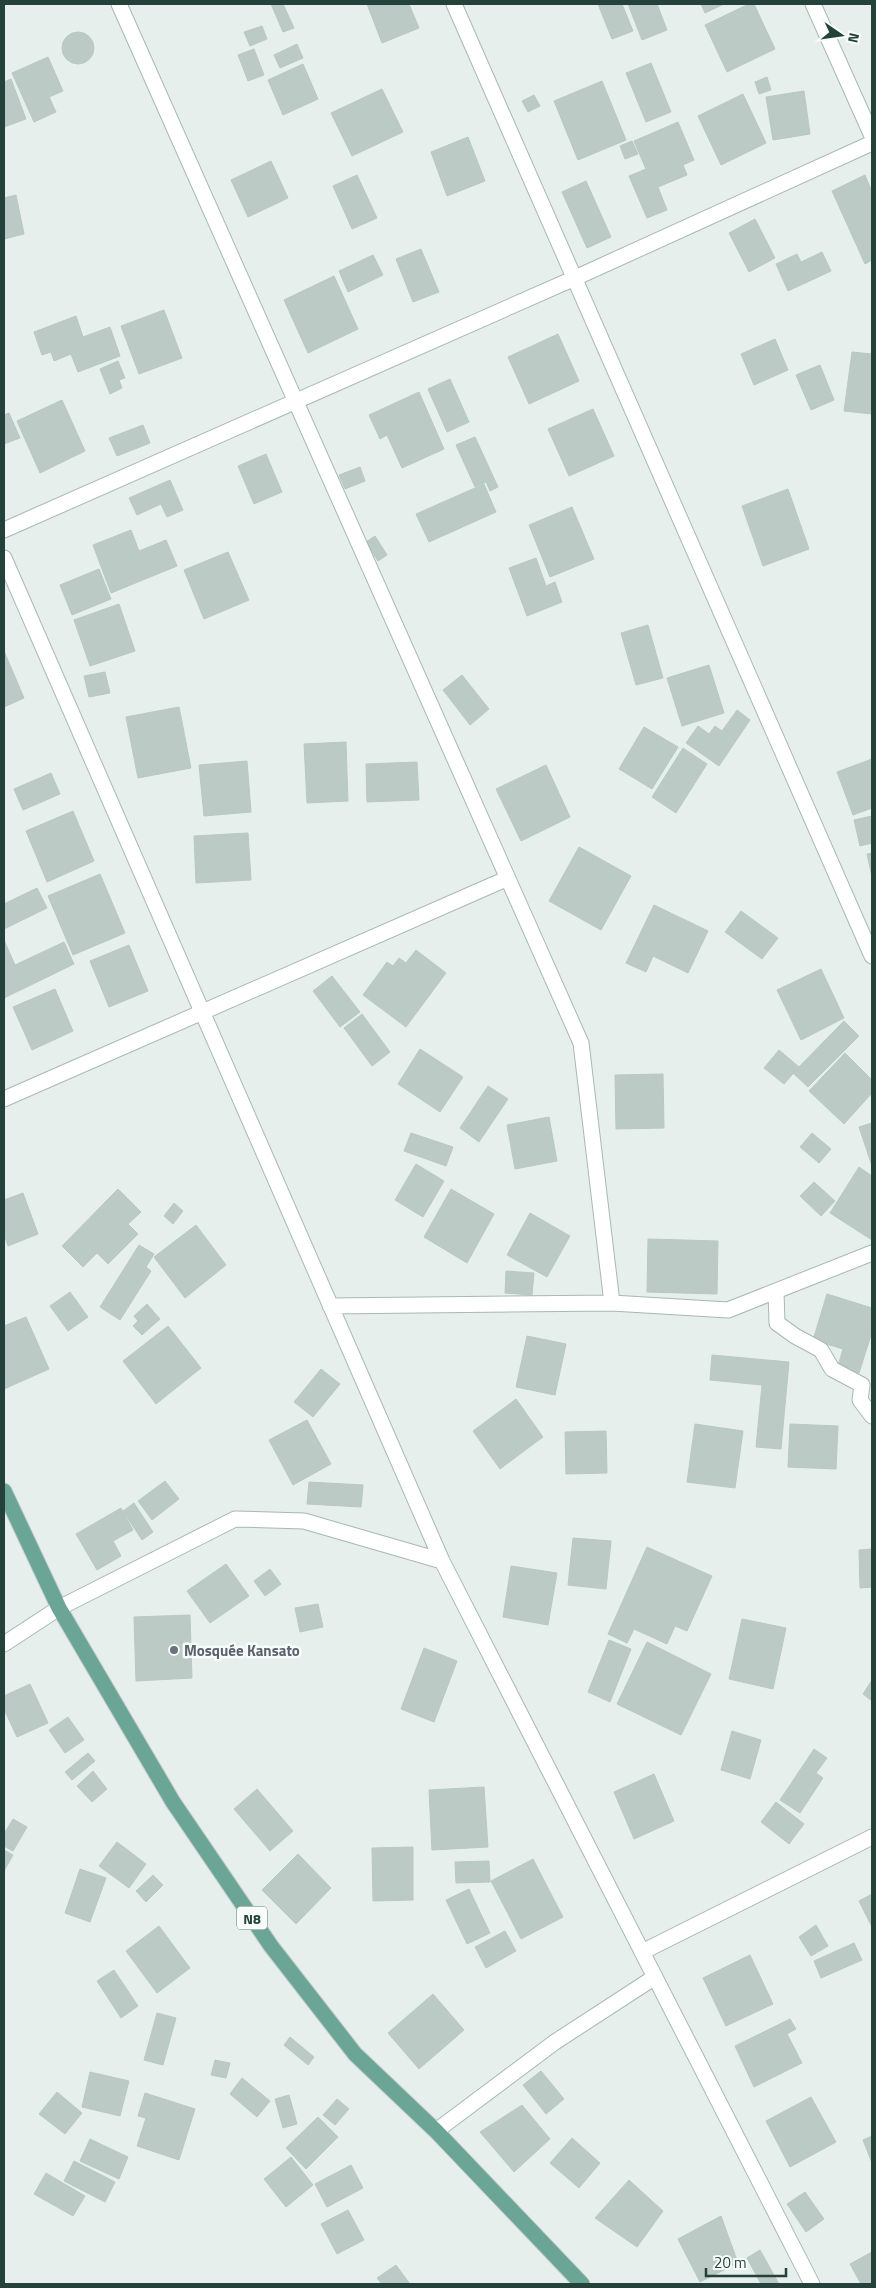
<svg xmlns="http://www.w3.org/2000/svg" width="876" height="2288" font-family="'Titillium Web',sans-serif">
<rect width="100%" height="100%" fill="#e6efeb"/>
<path fill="#bbcac4" stroke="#b8c9c2" d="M271 4H283L294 28 283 32Z
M367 4H409L419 28 382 43Z
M598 4H622L633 31 612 39Z
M628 4H657L667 30 642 40Z
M701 4H724L705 13Z
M749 4H754L775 49 727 72 705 25Z
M262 26 267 39 250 46 244 32Z
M62 48a16 16 0 1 1 32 0a16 16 0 1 1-32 0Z
M297 44 303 58 280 68 274 55Z
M254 49 264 75 248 81 238 55Z
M48 57 63 91 49 97 56 112 34 122 12 73Z
M651 63 671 112 646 122 626 73Z
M303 64 318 99 283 115 268 80Z
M767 77 771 90 759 94 755 82Z
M11 79 26 119 4 127V82Z
M602 81 626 140 578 160 554 101Z
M382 89 403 132 352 156 331 113Z
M804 91 810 134 773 140 766 97Z
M743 94 766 143 721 165 698 116Z
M534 95 540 106 528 112 522 101Z
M678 122 694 160 683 165 687 175 658 187 667 210 647 218 629 176 646 169 634 141Z
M468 137 485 181 447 196 431 152Z
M632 141 638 154 625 159 620 146Z
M271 161 288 198 248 217 231 180Z
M357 175 377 218 352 229 333 186Z
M865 175 872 192V260L865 264 832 191Z
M586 181 611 237 587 248 562 192Z
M16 195 24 234 4 239V198Z
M755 219 775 258 749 272 729 233Z
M421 249 439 292 413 302 396 259Z
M822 252 831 271 788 291 776 264 797 254 801 262Z
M373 255 383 275 348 292 339 271Z
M334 276 358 329 308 353 284 300Z
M164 310 182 358 139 374 121 326Z
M76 316 83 337 110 327 120 356 78 372 71 354 54 361 51 352 42 355 34 332Z
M558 334 579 381 529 404 508 357Z
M775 339 788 370 754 385 741 354Z
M852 352 872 354V414L844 411Z
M118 361 125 378 119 380 122 388 110 394 100 369Z
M820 365 834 400 811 410 796 375Z
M450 379 469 422 447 432 428 389Z
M419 392 444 449 402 468 387 435 380 439 369 415Z
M62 400 85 451 40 473 17 421Z
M593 409 614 456 569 476 548 429Z
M9 413 20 438 4 444V415Z
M143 425 150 443 117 456 109 438Z
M475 437 498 487 490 491 486 482 475 487 456 445Z
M266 454 282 492 254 504 238 466Z
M360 467 365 481 345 489 339 475Z
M170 480 183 510 167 517 161 504 137 515 129 498Z
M484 484 496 512 429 542 416 514Z
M788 489 809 549 763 566 742 506Z
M572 507 594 559 550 577 529 525Z
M131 530 139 551 166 540 177 566 111 593 93 545Z
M375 536 387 555 378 561 366 542Z
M228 552 249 600 204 619 184 570Z
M536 558 546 586 555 582 562 602 527 616 509 568Z
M99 569 111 599 72 615 60 585Z
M119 604 135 651 90 666 74 620Z
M648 625 663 678 636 685 621 633Z
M4 651 24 698 4 707Z
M709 665 724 713 682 726 667 678Z
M105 672 110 693 89 697 84 676Z
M462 675 489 709 470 725 443 690Z
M179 707 191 768 138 778 126 717Z
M737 710 750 720 719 766 686 743 698 726 709 734 715 726 722 731Z
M644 727 678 747 652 789 619 769Z
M346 742 348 801 307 803 304 744Z
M683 748 707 764 676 813 652 797Z
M872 759V808L853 815 837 772Z
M247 761 251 812 204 816 199 765Z
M417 762 419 800 367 802 366 764Z
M546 765 570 817 521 841 496 789Z
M51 773 60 794 23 810 14 789Z
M73 811 94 861 47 882 26 831Z
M872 816V843L860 846 854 820Z
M248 833 251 880 196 883 194 836Z
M579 847 631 876 601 930 549 901Z
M872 853V877L867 854Z
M100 874 125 933 73 955 48 896Z
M37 888 47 908 4 929V904Z
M654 905 708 931 688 973 653 956 646 972 626 963Z
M741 911 778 938 762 959 725 932Z
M4 940 15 965 64 942 74 964 4 998Z
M129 945 148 991 109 1007 90 961Z
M416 950 446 973 406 1027 363 995 387 962 393 966 399 958 406 963Z
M821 969 844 1018 801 1040 777 990Z
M332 976 360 1012 340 1027 313 991Z
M55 989 73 1031 32 1050 13 1007Z
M362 1014 390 1052 372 1066 344 1028Z
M844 1021 859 1036 808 1087 793 1073Z
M420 1049 463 1077 440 1112 398 1084Z
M779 1050 799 1067 784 1084 764 1068Z
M845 1053 872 1080V1093L844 1124 809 1091Z
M663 1074 664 1128 616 1129 615 1075Z
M488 1086 508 1099 479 1142 460 1128Z
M549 1117 557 1161 515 1169 507 1125Z
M872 1123V1166L859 1127Z
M411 1133 453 1147 446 1166 404 1151Z
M812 1133 831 1149 819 1163 800 1147Z
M416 1164 444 1181 423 1217 395 1200Z
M859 1167 872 1176V1240L830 1213Z
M814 1182 835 1201 821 1216 800 1196Z
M118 1189 141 1212 128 1224 138 1234 108 1264 97 1253 83 1267 62 1246Z
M451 1189 494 1214 467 1263 424 1237Z
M23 1193 38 1234 8 1246 4 1234V1200Z
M174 1203 183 1211 173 1224 164 1216Z
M530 1213 570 1236 547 1277 507 1255Z
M196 1225 226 1265 185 1298 154 1257Z
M648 1239 718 1241 717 1294 647 1292Z
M139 1245 154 1254 146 1267 151 1271 120 1320 100 1307Z
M506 1271 534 1273 532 1295 505 1293Z
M70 1292 88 1317 68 1331 50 1306Z
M827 1294 872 1308V1332L859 1373 838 1366 843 1349 813 1340Z
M147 1304 160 1319 142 1335 133 1326 138 1321 134 1316Z
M26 1317 49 1369 4 1389V1326Z
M168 1326 201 1368 156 1404 123 1361Z
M527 1336 566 1344 555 1395 516 1387Z
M712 1355 789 1362 781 1449 756 1447 762 1385 710 1380Z
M321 1369 340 1384 313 1417 294 1402Z
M516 1399 543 1437 500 1469 473 1431Z
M307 1420 331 1464 293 1485 269 1440Z
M695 1424 743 1431 735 1488 687 1482Z
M790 1424 838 1426 836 1469 788 1467Z
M606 1431 607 1473 566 1474 565 1432Z
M165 1481 179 1499 152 1520 138 1501Z
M309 1482 363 1485 361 1507 307 1504Z
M134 1503 153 1532 142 1540 123 1511Z
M121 1508 133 1530 113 1541 121 1556 97 1570 76 1534Z
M573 1538 611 1541 606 1589 568 1585Z
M647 1547 712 1576 687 1631 675 1626 667 1644 634 1629 627 1643 608 1634Z
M872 1549V1587L860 1588 859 1550Z
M226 1564 249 1596 210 1623 187 1591Z
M511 1566 557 1573 548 1625 503 1617Z
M270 1569 281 1584 265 1596 254 1581Z
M318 1604 323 1627 300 1632 295 1608Z
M190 1615 192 1678 136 1681 134 1617Z
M742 1619 786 1628 773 1689 729 1679Z
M609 1640 631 1649 610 1702 588 1692Z
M647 1642 711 1674 681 1735 617 1704Z
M424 1648 457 1661 434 1722 401 1709Z
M872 1680V1701L863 1694Z
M30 1684 48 1723 17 1737 4 1709V1696Z
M68 1717 84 1740 65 1753 49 1730Z
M732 1731 761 1740 750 1779 721 1770Z
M814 1749 827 1758 816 1773 823 1778 800 1813 780 1800Z
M88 1753 95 1761 72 1780 65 1772Z
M93 1771 107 1789 92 1802 77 1786Z
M654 1774 674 1821 634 1839 614 1792Z
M484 1787 488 1847 432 1850 429 1790Z
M257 1789 293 1831 270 1851 234 1809Z
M776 1802 804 1824 789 1844 761 1822Z
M13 1819 27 1827 13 1851 4 1846V1834Z
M117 1842 146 1864 129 1888 99 1866Z
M413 1847V1900L373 1901 372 1848Z
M4 1850 13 1855 4 1871Z
M298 1854 331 1888 296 1924 262 1890Z
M533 1859 563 1917 521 1939 491 1881Z
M489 1861 490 1882 456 1883 455 1862Z
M80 1869 106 1878 90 1922 65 1913Z
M153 1875 163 1885 146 1902 136 1891Z
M469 1889 490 1933 467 1944 446 1900Z
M872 1894V1927L859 1901Z
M816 1925 828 1946 811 1956 799 1937Z
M159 1926 190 1968 157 1993 126 1951Z
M505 1931 516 1951 486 1968 475 1947Z
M854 1943 862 1960 821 1978 814 1961Z
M750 1955 773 2004 726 2026 703 1978Z
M114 1970 138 2006 121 2018 97 1981Z
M433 1994 464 2030 419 2069 388 2033Z
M157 2013 176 2018 163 2065 144 2060Z
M790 2019 796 2029 787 2034 802 2063 754 2087 735 2046Z
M290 2037 314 2057 308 2065 284 2045Z
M215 2060 230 2063 226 2078 211 2075Z
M541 2071 564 2099 546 2114 523 2085Z
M90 2072 129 2081 120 2116 82 2107Z
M242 2078 270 2101 257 2117 230 2094Z
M57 2092 82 2113 65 2134 39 2114Z
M145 2093 195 2109 179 2160 137 2146 146 2118 138 2116Z
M289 2095 297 2124 283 2128 275 2099Z
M811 2097 836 2142 790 2167 766 2121Z
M337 2099 349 2109 335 2125 323 2115Z
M522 2105 550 2139 514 2172 480 2132Z
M318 2117 338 2137 306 2169 286 2148Z
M872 2136V2163L863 2140Z
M572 2138 600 2163 579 2188 550 2163Z
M90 2139 128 2157 119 2179 80 2161Z
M291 2157 313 2185 286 2207 264 2179Z
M74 2161 115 2182 105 2202 64 2181Z
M351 2165 363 2188 327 2207 315 2184Z
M46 2173 85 2196 73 2216 34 2194Z
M629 2180 663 2211 637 2247 595 2218Z
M805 2192 824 2219 806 2232 787 2204Z
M348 2210 364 2240 337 2254 321 2224Z
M721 2216 738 2263 700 2282 678 2239Z
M760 2250 779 2284H761L747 2258Z
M872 2252V2284H861L850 2264Z
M396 2265 410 2284H382L377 2278Z"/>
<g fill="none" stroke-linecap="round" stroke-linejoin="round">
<defs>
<path id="minor" d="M119 4 581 1043 612 1303
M454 4 872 956
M813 4 872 136
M4 530 575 278 872 143
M4 558 442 1561 812 2284
M4 1099 506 879
M776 1292 777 1323 795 1336 821 1350 832 1369 862 1385 860 1400 872 1416
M330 1306 612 1303 728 1310 872 1253
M4 1644 59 1608 235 1519 304 1521 442 1561
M642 1952 872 1837
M436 2131 555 2042 655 1977"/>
<path id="major" d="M4 1491 59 1608 173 1802 271 1946 355 2054 436 2131 582 2284"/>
</defs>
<use href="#minor" stroke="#a8b8b2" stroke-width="17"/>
<use href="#major" stroke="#c2cac8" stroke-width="17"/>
<use href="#minor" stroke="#fff" stroke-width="15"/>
<use href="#major" stroke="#6aa596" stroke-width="15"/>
</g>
<circle fill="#6b7280" stroke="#f7fbf9" stroke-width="2" cx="174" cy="1650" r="5"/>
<g text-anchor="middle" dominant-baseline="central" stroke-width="5" stroke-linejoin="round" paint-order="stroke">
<rect fill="#f7fbf9" stroke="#637a73" stroke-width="1" x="237" y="1906.5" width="30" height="23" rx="4"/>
<g font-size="14" font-weight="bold" fill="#24423a">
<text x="252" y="1918">N8</text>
</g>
<g font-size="15" font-weight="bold" fill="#5b616d" stroke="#f7fbf9" text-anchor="start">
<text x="184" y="1650">Mosquée Kansato</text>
</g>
</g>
<rect width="876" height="2288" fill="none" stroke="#24423a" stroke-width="10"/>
<g transform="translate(841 35) rotate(103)" stroke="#f7fbf9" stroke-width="4" paint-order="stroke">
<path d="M0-4L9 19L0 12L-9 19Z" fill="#24423a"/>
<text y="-8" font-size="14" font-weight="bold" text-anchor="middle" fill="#24423a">N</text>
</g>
<path d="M706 2268v8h80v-8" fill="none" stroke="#24423a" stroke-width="2.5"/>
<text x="714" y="2268" font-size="15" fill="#24423a" stroke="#f7fbf9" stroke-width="4" paint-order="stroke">20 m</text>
</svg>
